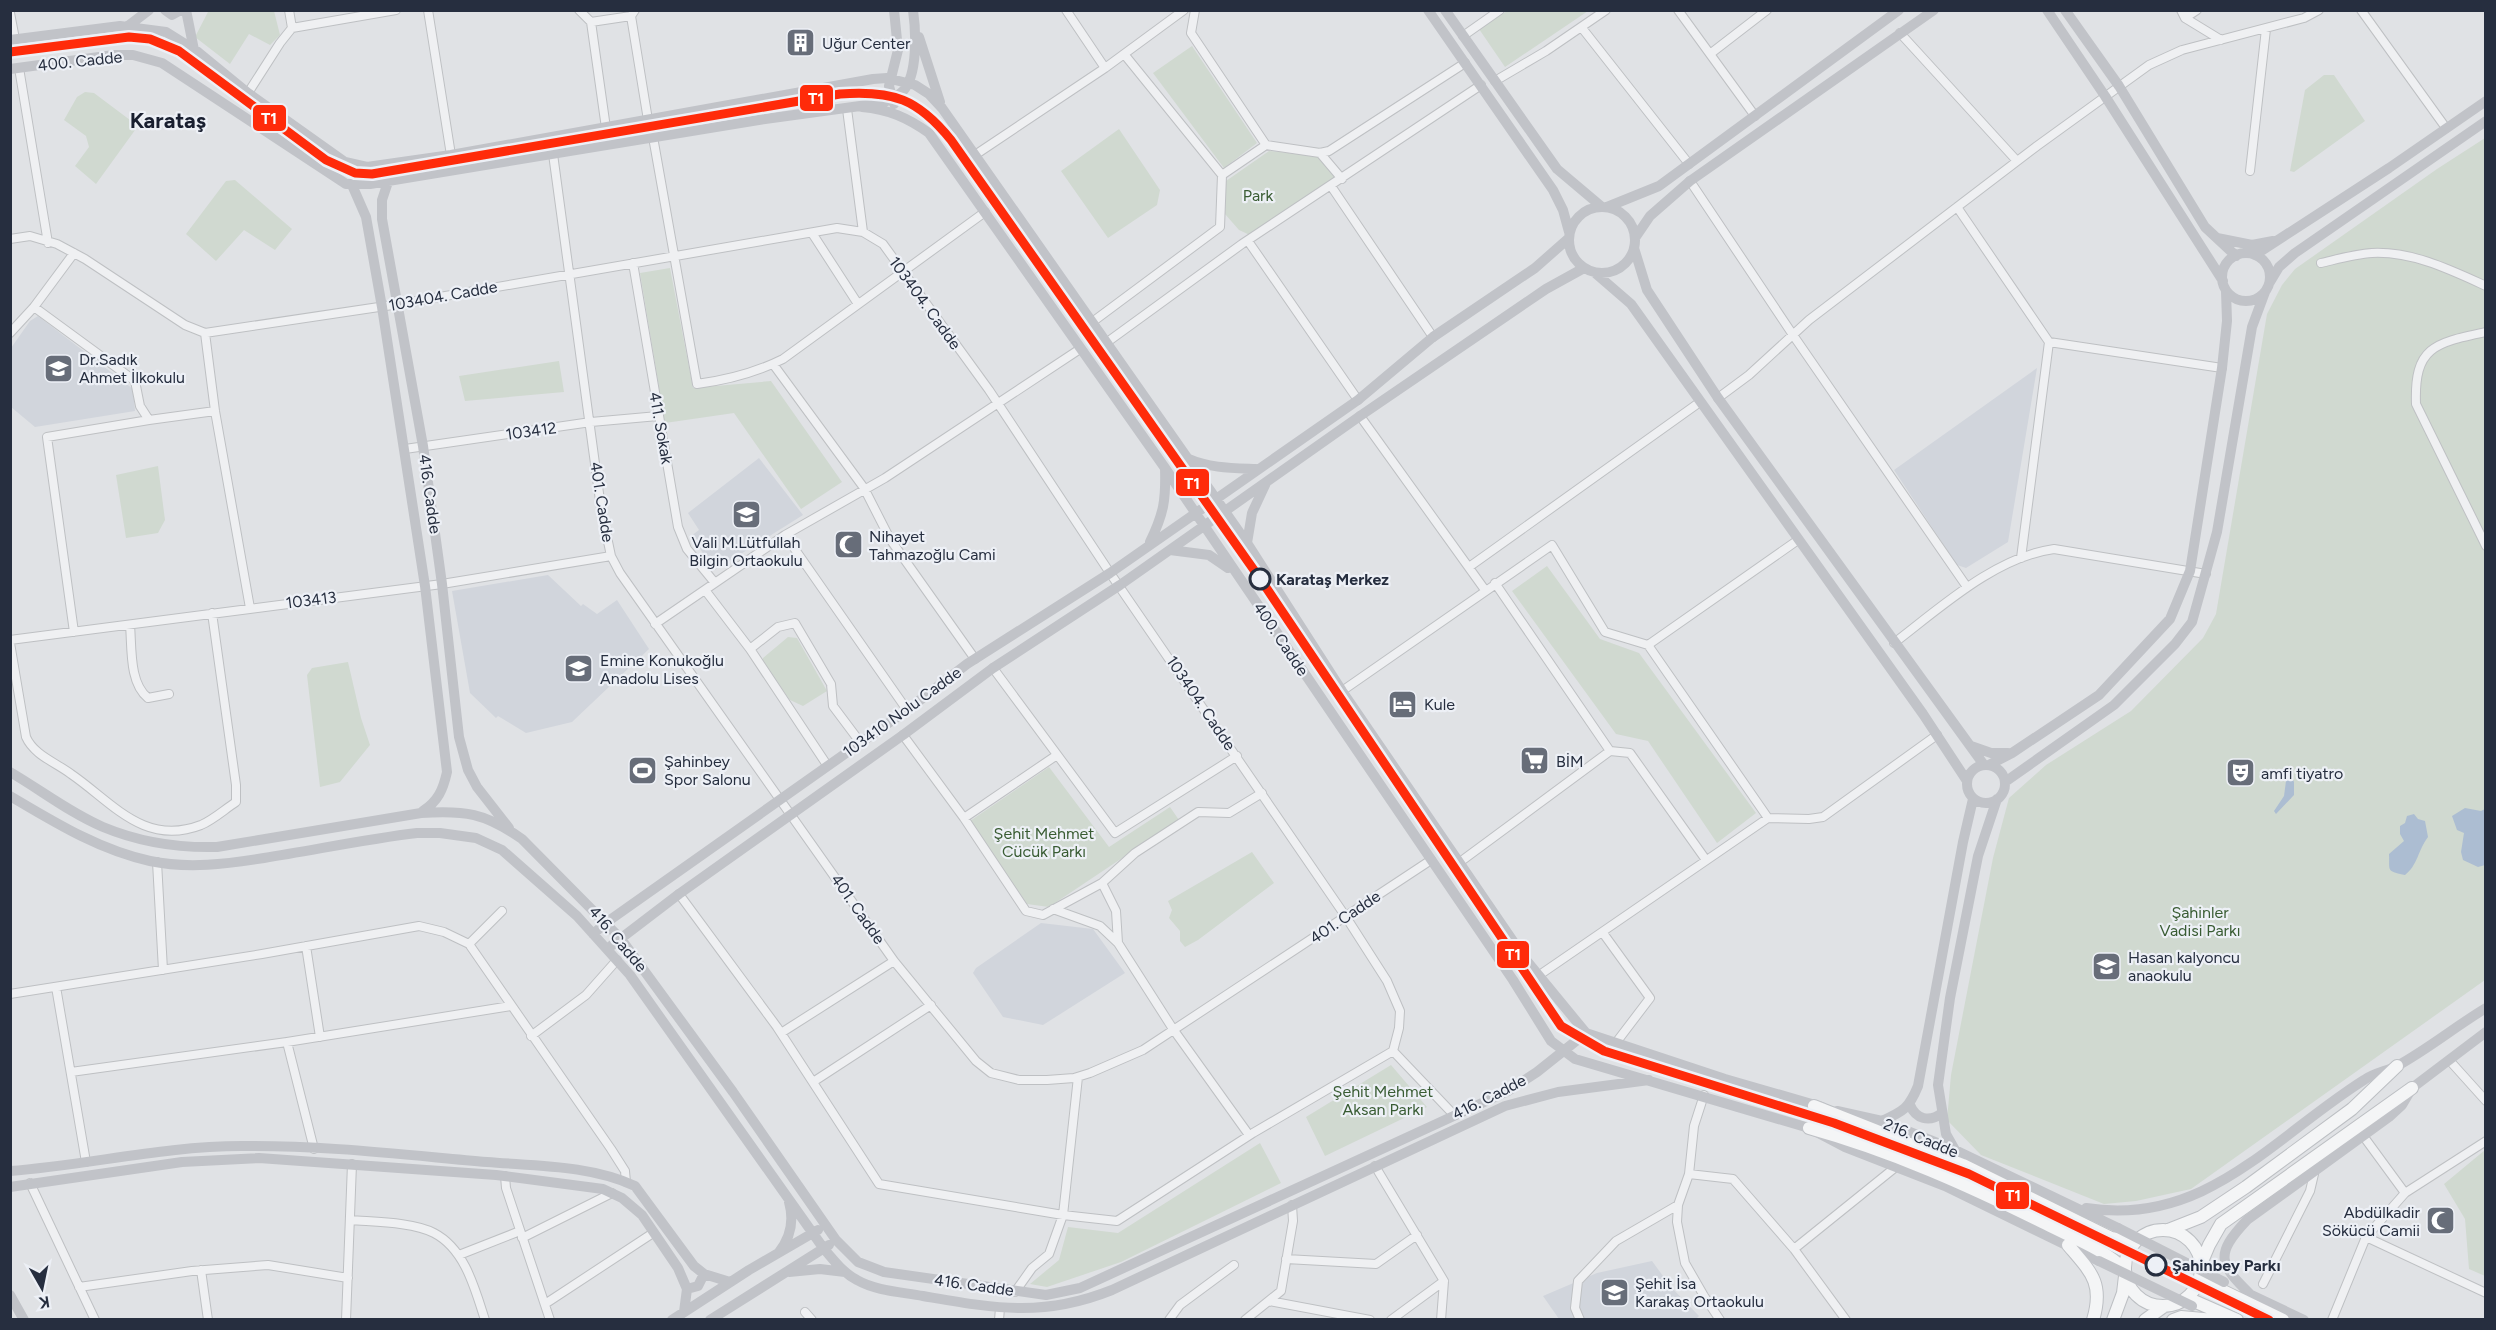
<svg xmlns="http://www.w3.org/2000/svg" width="2496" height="1330" font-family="Figtree,sans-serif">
<rect width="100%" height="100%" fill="#e0e2e5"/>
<path fill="#d1d5dc" d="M38 316 133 389 135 411 35 427 11 407V348L30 321Z
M2037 368 2008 542 1966 568 1957 565 1894 470Z
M759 458 803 515 715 570 691 536 699 530 688 513Z
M548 575 581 606 583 604 597 614 617 600 649 649 572 722 526 733 498 716 496 718 470 693 452 591Z
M1041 923 1093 929 1125 973 1043 1025 1003 1017 973 973 976 968Z
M1652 1261 1671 1287 1699 1316 1695 1320 1559 1319 1543 1296 1597 1273Z"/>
<path fill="#d0d9d0" d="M209 10 274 11 280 35 270 45 249 34 230 64 195 37Z
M1507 11H1588L1505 67 1479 29Z
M1192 46 1257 143 1224 168 1153 73Z
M2324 75H2334L2365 121 2294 172 2290 171 2305 90Z
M85 92 94 93 138 126 96 184 75 166 89 147 86 136 64 120 77 97Z
M1119 129 1160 190 1157 205 1108 238 1061 171Z
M2485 138V980L2191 1189 2136 1201 2104 1204 1981 1155 1947 1120 1951 1075 1993 858 2009 798 2046 765 2131 711 2203 638 2216 614 2267 314 2282 285 2295 269 2437 169Z
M1269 151 1317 156 1336 178 1252 236 1239 230 1225 214 1226 181Z
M235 180 292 229 275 250 244 230 216 261 186 234 226 181Z
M670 268 693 388 771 381 842 482 801 509 734 413 665 423 640 273Z
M559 361 564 392 465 401 459 376Z
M158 466 165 520 158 533 126 538 116 475Z
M1547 566 1600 639 1639 653 1756 813 1717 843 1648 741 1616 734 1512 591Z
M788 637 797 638 827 691 803 706 790 700 763 663V658Z
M348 662 361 718 370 745 340 782 320 787 307 675 312 668Z
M1049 767 1109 847 1170 807 1179 820 1049 907 1027 904 970 821Z
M1252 852 1274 883 1198 940 1185 947 1180 941V931L1169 918 1172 910 1168 901Z
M1391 1065 1427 1107 1325 1156 1306 1117Z
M1260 1143 1281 1183 1121 1262 1047 1287 1030 1284 1059 1260 1068 1227 1118 1233Z
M2485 1150V1276L2469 1269 2465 1219 2444 1184Z"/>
<path fill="#acbdd2" d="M2290 774 2294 782V795L2276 814 2274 811 2284 796 2286 781Z
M2465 808 2481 811 2485 809V865L2478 867 2463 860 2461 852 2464 833 2457 830 2452 816Z
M2414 814 2418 819 2425 821 2428 837C2418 850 2418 865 2405 875 2385 871 2390 870 2389 854L2404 841 2400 834V826L2405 823 2407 816Z"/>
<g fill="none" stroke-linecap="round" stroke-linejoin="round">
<defs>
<path id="street" d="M289 10 292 28
M428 10 451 155
M579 10 591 22 631 16 635 10
M1066 10 1105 68
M1195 10 1191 33 1266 145
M1678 10 1755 116
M2181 10 2185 18 2221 40
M2361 10 2446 128
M10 13 15 39
M631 16 648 120
M2185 18 2197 10
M591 22 606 128
M1582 28 1689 164
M1900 33 2017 161
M1463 36 1500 10
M1710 54 1767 10
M19 68 48 243
M1495 81 1546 51 1606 10
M248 93 280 43 292 28 396 10
M847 109 863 232
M653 137 697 384C727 380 755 373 783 359L985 212
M1320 153 1342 179
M553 154 601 508 611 556 620 573 894 961 976 1061 991 1073 1019 1080H1047L1074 1078 1090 1073 1143 1050 1431 860
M975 155 1105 68 1184 10
M2250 171 2266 29
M1222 175 1266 145 1320 153 1329 151 1465 63
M1690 181 1793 335 1967 587
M1331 186 1433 337
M1957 207 2049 342 2021 558
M812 233 858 304
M10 239 30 236 57 244 85 259 185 325 205 333 399 304 837 228 863 232 883 244 989 390 1110 573 1346 917 1387 981 1400 1011 1399 1028 1393 1051 1454 1115
M1248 241 1358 400
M633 263 678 527 687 549 715 583
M2321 263C2338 259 2355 254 2372 253 2412 251 2451 270 2486 286
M34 307 135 381 140 406 149 420 215 411
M1091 323 1220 227 1222 175 1124 54
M2486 332C2434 343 2414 347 2416 404L2486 546
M10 333 34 307 74 253
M205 333 215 411 250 608
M2049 342 2222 368
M1106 343 1242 244 1481 85
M773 364 864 488 890 539 975 659
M1718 398 1749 375 1809 320 2037 146 2149 65 2182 50 2304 18 2319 10
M1360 416 1485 590
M405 449 591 422 658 416
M785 535 907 710
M1469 567 1700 402
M705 590 750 649 778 627 795 623 831 684 833 706 860 742
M655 624 785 535 885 478 1080 349
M130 625C132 648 129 683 148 698L169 694
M74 632 47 437 149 420
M10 640 442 584 611 556
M10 643 26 737C34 755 55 762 71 774 112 802 144 847 201 825 213 820 225 809 236 802V785L212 613
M1894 643C1940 608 1995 557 2054 549L2206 574
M1648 645 1798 540
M750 649 827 765
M993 668 1115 833 1237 756
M1342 691 1552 545 1605 632 1648 645 1768 818
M903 735 964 818 1026 911 1043 915 1102 883
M1610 751 1630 753 1706 860
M964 818 1057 755
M157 862 163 970
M1460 862 1610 751 1495 583
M679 894 777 1027 879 1184 1063 1215 1117 1221 1253 1133 1393 1051
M1053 909 1100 926 1118 943
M1603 933 1650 998 1615 1044
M469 944 502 911
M306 946 320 1037
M1538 976 1768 818 1809 819 1823 817 1937 735
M56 987 86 1162
M10 994 262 954 419 926 444 932 469 944 611 1149 625 1171 626 1182
M781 1033 894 961
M531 1036 586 995 617 960
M287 1042 314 1149
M2450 1061 2486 1101
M71 1072 287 1042 511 1006
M813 1082 931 1005
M1704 1095 1694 1126 1689 1174 1678 1205 1677 1222 1685 1263 1704 1296 1720 1320
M1249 1135 1173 1029 1118 943 1116 911 1102 883 1135 853 1198 812 1229 813 1262 793
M2364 1137 2405 1193
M1375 1166 1444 1281 1441 1320
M1689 1174 1733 1179 1794 1249 1846 1320
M505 1176 506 1188 550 1320
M30 1183 95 1320
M351 1220C374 1222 413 1222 434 1233 465 1249 475 1289 485 1320
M2366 1237 2486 1293
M522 1238 612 1193
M1794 1249 1897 1166
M459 1255 520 1231
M1286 1259 1376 1264 1417 1235
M201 1270 208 1320
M2263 1284 2310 1191 2314 1174
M79 1287 192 1271 268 1265 348 1278
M1015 1292 1032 1268 1049 1254 1063 1215 1078 1077
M1269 1301 1370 1320
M545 1304 653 1233
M805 1312 812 1320
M346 1320 352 1164
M999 1320 1000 1308
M1169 1320 1180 1305 1234 1265
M1245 1320 1281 1291 1293 1221 1292 1205
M1391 1320 1444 1281
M1580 1320 1575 1308 1578 1281 1616 1241 1678 1205
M2332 1320 2366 1237 2405 1193 2486 1141"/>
<path id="primary" d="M1814 1106 1963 1165 2111 1238 2131 1241 2142 1237
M1809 1128C1892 1151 1970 1186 2046 1224 2073 1238 2104 1249 2125 1270
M2125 1268a38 38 0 1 1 76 0a38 38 0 1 1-76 0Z
M2168 1230 2201 1217 2246 1187 2352 1109 2397 1066
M2068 1245C2091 1272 2104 1283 2093 1320
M2201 1264 2209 1245 2221 1224 2412 1088
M2201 1273 2221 1290 2283 1320
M2187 1298 2237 1320
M2113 1320 2123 1293 2125 1276
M2145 1320 2163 1307
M2173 1320 2181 1317 2214 1320"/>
</defs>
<use href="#street" stroke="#bec0c3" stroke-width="10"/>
<use href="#primary" stroke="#bcbfc3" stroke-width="14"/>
<use href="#street" stroke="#eff0f2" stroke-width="8"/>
<path stroke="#c1c3c8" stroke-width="10" d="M165 10 172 15 181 10
M186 10 194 50
M1428 10 1553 190 1563 210 1569 232
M1445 10 1557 169 1602 207
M2047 10 2105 96 2223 281
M2065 10 2119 86 2205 227 2236 256
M128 26 149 10
M919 37 940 102
M10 40 120 26 166 32 198 52 248 93 345 162 367 167 451 155 873 79 887 78 915 85 929 94 942 108 1247 543 1342 691 1526 960 1586 1033
M10 69 114 55H133L162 63 346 184H370L765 119 882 103C889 100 897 97 903 91 918 75 916 31 913 10
M894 104 889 86 898 50 894 10
M862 107C888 109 908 118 929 133L1165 468 1513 980 1551 1041 1575 1059 1809 1128 1845 1147 1945 1186 2099 1261
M388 182 382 200V219L423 446 442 584 459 737 468 770 477 787 509 828
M352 185 366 217 382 307 425 586 447 772C443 790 438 801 423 811
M1569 240a33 33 0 1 1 66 0a33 33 0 1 1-66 0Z
M1607 207 1659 186 1899 10
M1635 238 1650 216 1690 181 1934 10
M2217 238 2252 245 2273 241
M1634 248 1647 290 1718 398 1984 765
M2222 277a24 24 0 1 1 48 0a24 24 0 1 1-48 0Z
M2255 255 2389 168 2486 101
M1594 272 1631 304 1923 714 1967 781
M2270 282 2279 267 2295 253 2486 121
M1189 459C1209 468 1233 468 1256 469
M1150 542C1164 513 1166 500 1165 468
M1247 543 1252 513 1266 483
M1170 550 1209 555 1228 568
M1971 746 1991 753H2008
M1967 784a19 19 0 1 1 38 0a19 19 0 1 1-38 0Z
M1989 765 2012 753 2099 695 2170 619 2190 571 2222 368 2227 321 2226 291
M10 772C41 790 70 813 103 827 139 842 179 848 217 847L421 813C465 810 485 813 522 839L621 939 733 1092 836 1240 858 1262 884 1272 1046 1295 1080 1288 1508 1091 1537 1072 1586 1033
M2005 782 2114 705 2175 644 2192 622 2217 532 2252 327 2265 292
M10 796C54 822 99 850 150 861 188 869 227 864 264 858 315 850 366 839 417 833H440L476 838 502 850 577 916 630 975 824 1249C834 1260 843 1273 857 1280 876 1291 902 1292 923 1296 994 1308 1042 1318 1112 1290L1505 1106 1558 1092 1649 1080
M593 934 607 922 907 710 967 664 1110 573 1358 400 1433 337 1535 268 1569 238
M607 949 679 894 903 735 993 668 1120 585 1360 416 1546 289 1584 268
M1586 1033 1725 1079 1822 1107
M1910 1105C1916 1119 1929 1123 1942 1113
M1837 1111 1882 1121 1955 1150 2118 1228
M1882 1121C1904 1111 1909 1108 1918 1086L1963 842 1973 799
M1955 1150 1946 1134 1938 1085 1950 998 1978 856 1997 799
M10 1171C88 1165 164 1146 242 1146 323 1145 406 1155 487 1162 535 1166 591 1165 635 1186L694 1266 704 1274 730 1282
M10 1187 182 1162 259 1158 496 1175 603 1189 622 1198 642 1215 678 1268 687 1289 684 1312
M2086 1208C2205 1227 2272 1138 2364 1080 2374 1073 2387 1071 2397 1066 2428 1049 2456 1026 2486 1008
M779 1252C791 1237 794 1220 789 1202
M789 1272 820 1269 845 1272
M687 1289 698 1286 704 1274
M2245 1292 2304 1320
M10 1295 24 1320
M2251 1295C2219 1264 2214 1255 2247 1220L2389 1117 2402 1105 2412 1088 2486 1032
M672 1320 749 1270 818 1230
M710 1320 829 1245"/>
<use href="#primary" stroke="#f4f5f6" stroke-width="12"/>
<path stroke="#c1c3c8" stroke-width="10" d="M2118 1228 2224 1282
M2099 1261 2192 1306"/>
<defs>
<path id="tram-1" d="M10 52 129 37 150 39 179 51 326 160 355 173 372 174 840 94C893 90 918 99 951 140L1261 580 1561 1026 1604 1051 1834 1123 1969 1174 2269 1320"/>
</defs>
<use href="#tram-1" stroke="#edf0f6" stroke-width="14"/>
<use href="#tram-1" stroke="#ff2b0a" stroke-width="9"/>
</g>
<defs>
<symbol id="building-square" viewBox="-11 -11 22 22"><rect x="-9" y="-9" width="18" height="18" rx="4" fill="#676d79" stroke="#edf0f6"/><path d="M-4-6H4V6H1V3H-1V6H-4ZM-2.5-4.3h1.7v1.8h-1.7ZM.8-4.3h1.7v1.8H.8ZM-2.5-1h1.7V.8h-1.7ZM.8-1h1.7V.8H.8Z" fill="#fff"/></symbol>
<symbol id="school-square" viewBox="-11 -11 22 22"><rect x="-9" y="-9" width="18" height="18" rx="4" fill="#676d79" stroke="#edf0f6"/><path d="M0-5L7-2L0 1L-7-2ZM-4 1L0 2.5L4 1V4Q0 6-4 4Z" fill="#fff"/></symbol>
<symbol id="mosque-square" viewBox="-11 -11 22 22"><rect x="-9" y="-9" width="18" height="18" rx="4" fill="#676d79" stroke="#edf0f6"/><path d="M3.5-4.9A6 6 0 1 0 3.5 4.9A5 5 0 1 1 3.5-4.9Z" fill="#fff"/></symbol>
<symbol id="hotel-square" viewBox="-11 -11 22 22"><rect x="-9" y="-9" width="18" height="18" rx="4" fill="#676d79" stroke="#edf0f6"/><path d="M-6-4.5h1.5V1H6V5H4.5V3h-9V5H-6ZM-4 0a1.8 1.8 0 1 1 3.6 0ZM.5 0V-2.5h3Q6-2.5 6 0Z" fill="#fff"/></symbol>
<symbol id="supermarket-square" viewBox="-11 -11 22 22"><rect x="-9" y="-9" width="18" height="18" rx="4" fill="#676d79" stroke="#edf0f6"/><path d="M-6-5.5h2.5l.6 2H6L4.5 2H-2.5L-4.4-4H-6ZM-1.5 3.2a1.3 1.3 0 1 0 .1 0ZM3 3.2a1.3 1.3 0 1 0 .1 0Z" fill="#fff"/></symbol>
<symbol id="stadium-square" viewBox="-11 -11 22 22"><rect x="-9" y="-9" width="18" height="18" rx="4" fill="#676d79" stroke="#edf0f6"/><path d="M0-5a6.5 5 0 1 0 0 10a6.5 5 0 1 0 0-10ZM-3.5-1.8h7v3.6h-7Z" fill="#fff"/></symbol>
<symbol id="theatre-square" viewBox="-11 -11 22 22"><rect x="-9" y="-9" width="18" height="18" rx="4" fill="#676d79" stroke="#edf0f6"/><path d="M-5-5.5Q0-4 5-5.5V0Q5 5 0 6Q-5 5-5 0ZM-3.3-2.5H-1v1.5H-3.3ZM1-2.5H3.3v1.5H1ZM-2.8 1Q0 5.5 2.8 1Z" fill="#fff"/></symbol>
</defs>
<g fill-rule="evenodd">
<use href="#building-square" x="784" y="26" width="33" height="33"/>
<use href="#school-square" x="42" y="352" width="33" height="33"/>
<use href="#school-square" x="730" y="498" width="33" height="33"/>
<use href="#mosque-square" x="832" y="528" width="33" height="33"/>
<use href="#school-square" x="562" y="652" width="33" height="33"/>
<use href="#hotel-square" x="1386" y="688" width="33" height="33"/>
<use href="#supermarket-square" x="1518" y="744" width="33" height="33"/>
<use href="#stadium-square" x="626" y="754" width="33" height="33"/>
<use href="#theatre-square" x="2224" y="756" width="33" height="33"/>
<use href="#school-square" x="2090" y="950" width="33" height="33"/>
<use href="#mosque-square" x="2424" y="1204" width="33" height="33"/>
<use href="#school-square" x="1598" y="1276" width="33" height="33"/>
</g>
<g fill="#edf0f6" stroke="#262e3f" stroke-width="3">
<circle cx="1260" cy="579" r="10"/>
<circle cx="2156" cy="1265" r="10"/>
</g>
<g text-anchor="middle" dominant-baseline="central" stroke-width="4.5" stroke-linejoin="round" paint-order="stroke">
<g font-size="16" fill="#262e3f" stroke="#edf0f6" text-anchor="start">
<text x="822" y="43">Uğur Center</text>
<text x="79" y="359">Dr.Sadık<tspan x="79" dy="18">Ahmet İlkokulu</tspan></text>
<text x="869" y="536">Nihayet<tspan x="869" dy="18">Tahmazoğlu Cami</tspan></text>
<text x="746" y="542" text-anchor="middle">Vali M.Lütfullah<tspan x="746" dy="18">Bilgin Ortaokulu</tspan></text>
<text x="600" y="660">Emine Konukoğlu<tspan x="600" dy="18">Anadolu Lises</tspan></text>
<text x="1424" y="704">Kule</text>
<text x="664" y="761">Şahinbey<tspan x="664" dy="18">Spor Salonu</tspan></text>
<text x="1556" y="761">BİM</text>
<text x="2261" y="773">amfi tiyatro</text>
<text x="2128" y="957">Hasan kalyoncu<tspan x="2128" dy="18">anaokulu</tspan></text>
<text x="2420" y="1212" text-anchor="end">Abdülkadir<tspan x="2420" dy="18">Sökücü Camii</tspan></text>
<text x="1635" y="1283">Şehit İsa<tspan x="1635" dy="18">Karakaş Ortaokulu</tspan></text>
</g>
<g font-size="16" fill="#262e3f" stroke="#edf0f6">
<text transform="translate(80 61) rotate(-6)">400. Cadde</text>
<text transform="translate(443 296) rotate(-10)">103404. Cadde</text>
<text transform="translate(925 303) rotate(54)">103404. Cadde</text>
<text transform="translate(661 428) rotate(80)">411. Sokak</text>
<text transform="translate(531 431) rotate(-8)">103412</text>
<text transform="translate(430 494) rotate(82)">416. Cadde</text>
<text transform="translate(602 502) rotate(81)">401. Cadde</text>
<text transform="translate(311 600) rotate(-7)">103413</text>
<text transform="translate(1281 639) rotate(56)">400. Cadde</text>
<text transform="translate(1201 703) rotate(56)">103404. Cadde</text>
<text transform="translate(902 712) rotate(-36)">103410 Nolu Cadde</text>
<text transform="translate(858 909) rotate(55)">401. Cadde</text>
<text transform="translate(1345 917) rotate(-34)">401. Cadde</text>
<text transform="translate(618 939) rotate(50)">416. Cadde</text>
<text transform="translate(1489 1097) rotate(-27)">416. Cadde</text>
<text transform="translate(1921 1138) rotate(22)">216. Cadde</text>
<text transform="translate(974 1285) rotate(8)">416. Cadde</text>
</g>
<g font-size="16" fill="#395c33" stroke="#edf0f6">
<text x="1258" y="195">Park</text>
<text x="1044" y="833">Şehit Mehmet<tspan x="1044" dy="18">Cücük Parkı</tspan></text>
<text x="2200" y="912">Şahinler<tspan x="2200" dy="18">Vadisi Parkı</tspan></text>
<text x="1383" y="1091">Şehit Mehmet<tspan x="1383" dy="18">Aksan Parkı</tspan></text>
</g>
<g font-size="16" font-weight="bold" fill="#262e3f" stroke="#edf0f6" text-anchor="start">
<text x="1276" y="579">Karataş Merkez</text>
<text x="2172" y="1265">Şahinbey Parkı</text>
</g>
<g font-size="22" font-weight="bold" fill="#191f30" stroke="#edf0f6">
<text x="168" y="120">Karataş</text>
</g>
</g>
<g stroke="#edf0f6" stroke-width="2">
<rect x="799" y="84" width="35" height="28" rx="6" fill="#ff2b0a"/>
<rect x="252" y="104" width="35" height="28" rx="6" fill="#ff2b0a"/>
<rect x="1175" y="468" width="35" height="29" rx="6" fill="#ff2b0a"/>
<rect x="1496" y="940" width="34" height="29" rx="6" fill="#ff2b0a"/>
<rect x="1995" y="1181" width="35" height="29" rx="6" fill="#ff2b0a"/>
</g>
<g font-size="16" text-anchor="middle" font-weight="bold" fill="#fff">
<text x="816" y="104">T1</text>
<text x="269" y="124">T1</text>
<text x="1192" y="489">T1</text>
<text x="1513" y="960">T1</text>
<text x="2013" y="1201">T1</text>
</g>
<rect width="2496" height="1330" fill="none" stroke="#262e3f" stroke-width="24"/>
<g transform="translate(42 1288) rotate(171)" stroke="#edf0f6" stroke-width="4.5" paint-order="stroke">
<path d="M0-4.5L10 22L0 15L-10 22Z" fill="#262e3f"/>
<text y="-9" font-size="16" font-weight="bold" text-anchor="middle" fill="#262e3f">K</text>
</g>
</svg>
